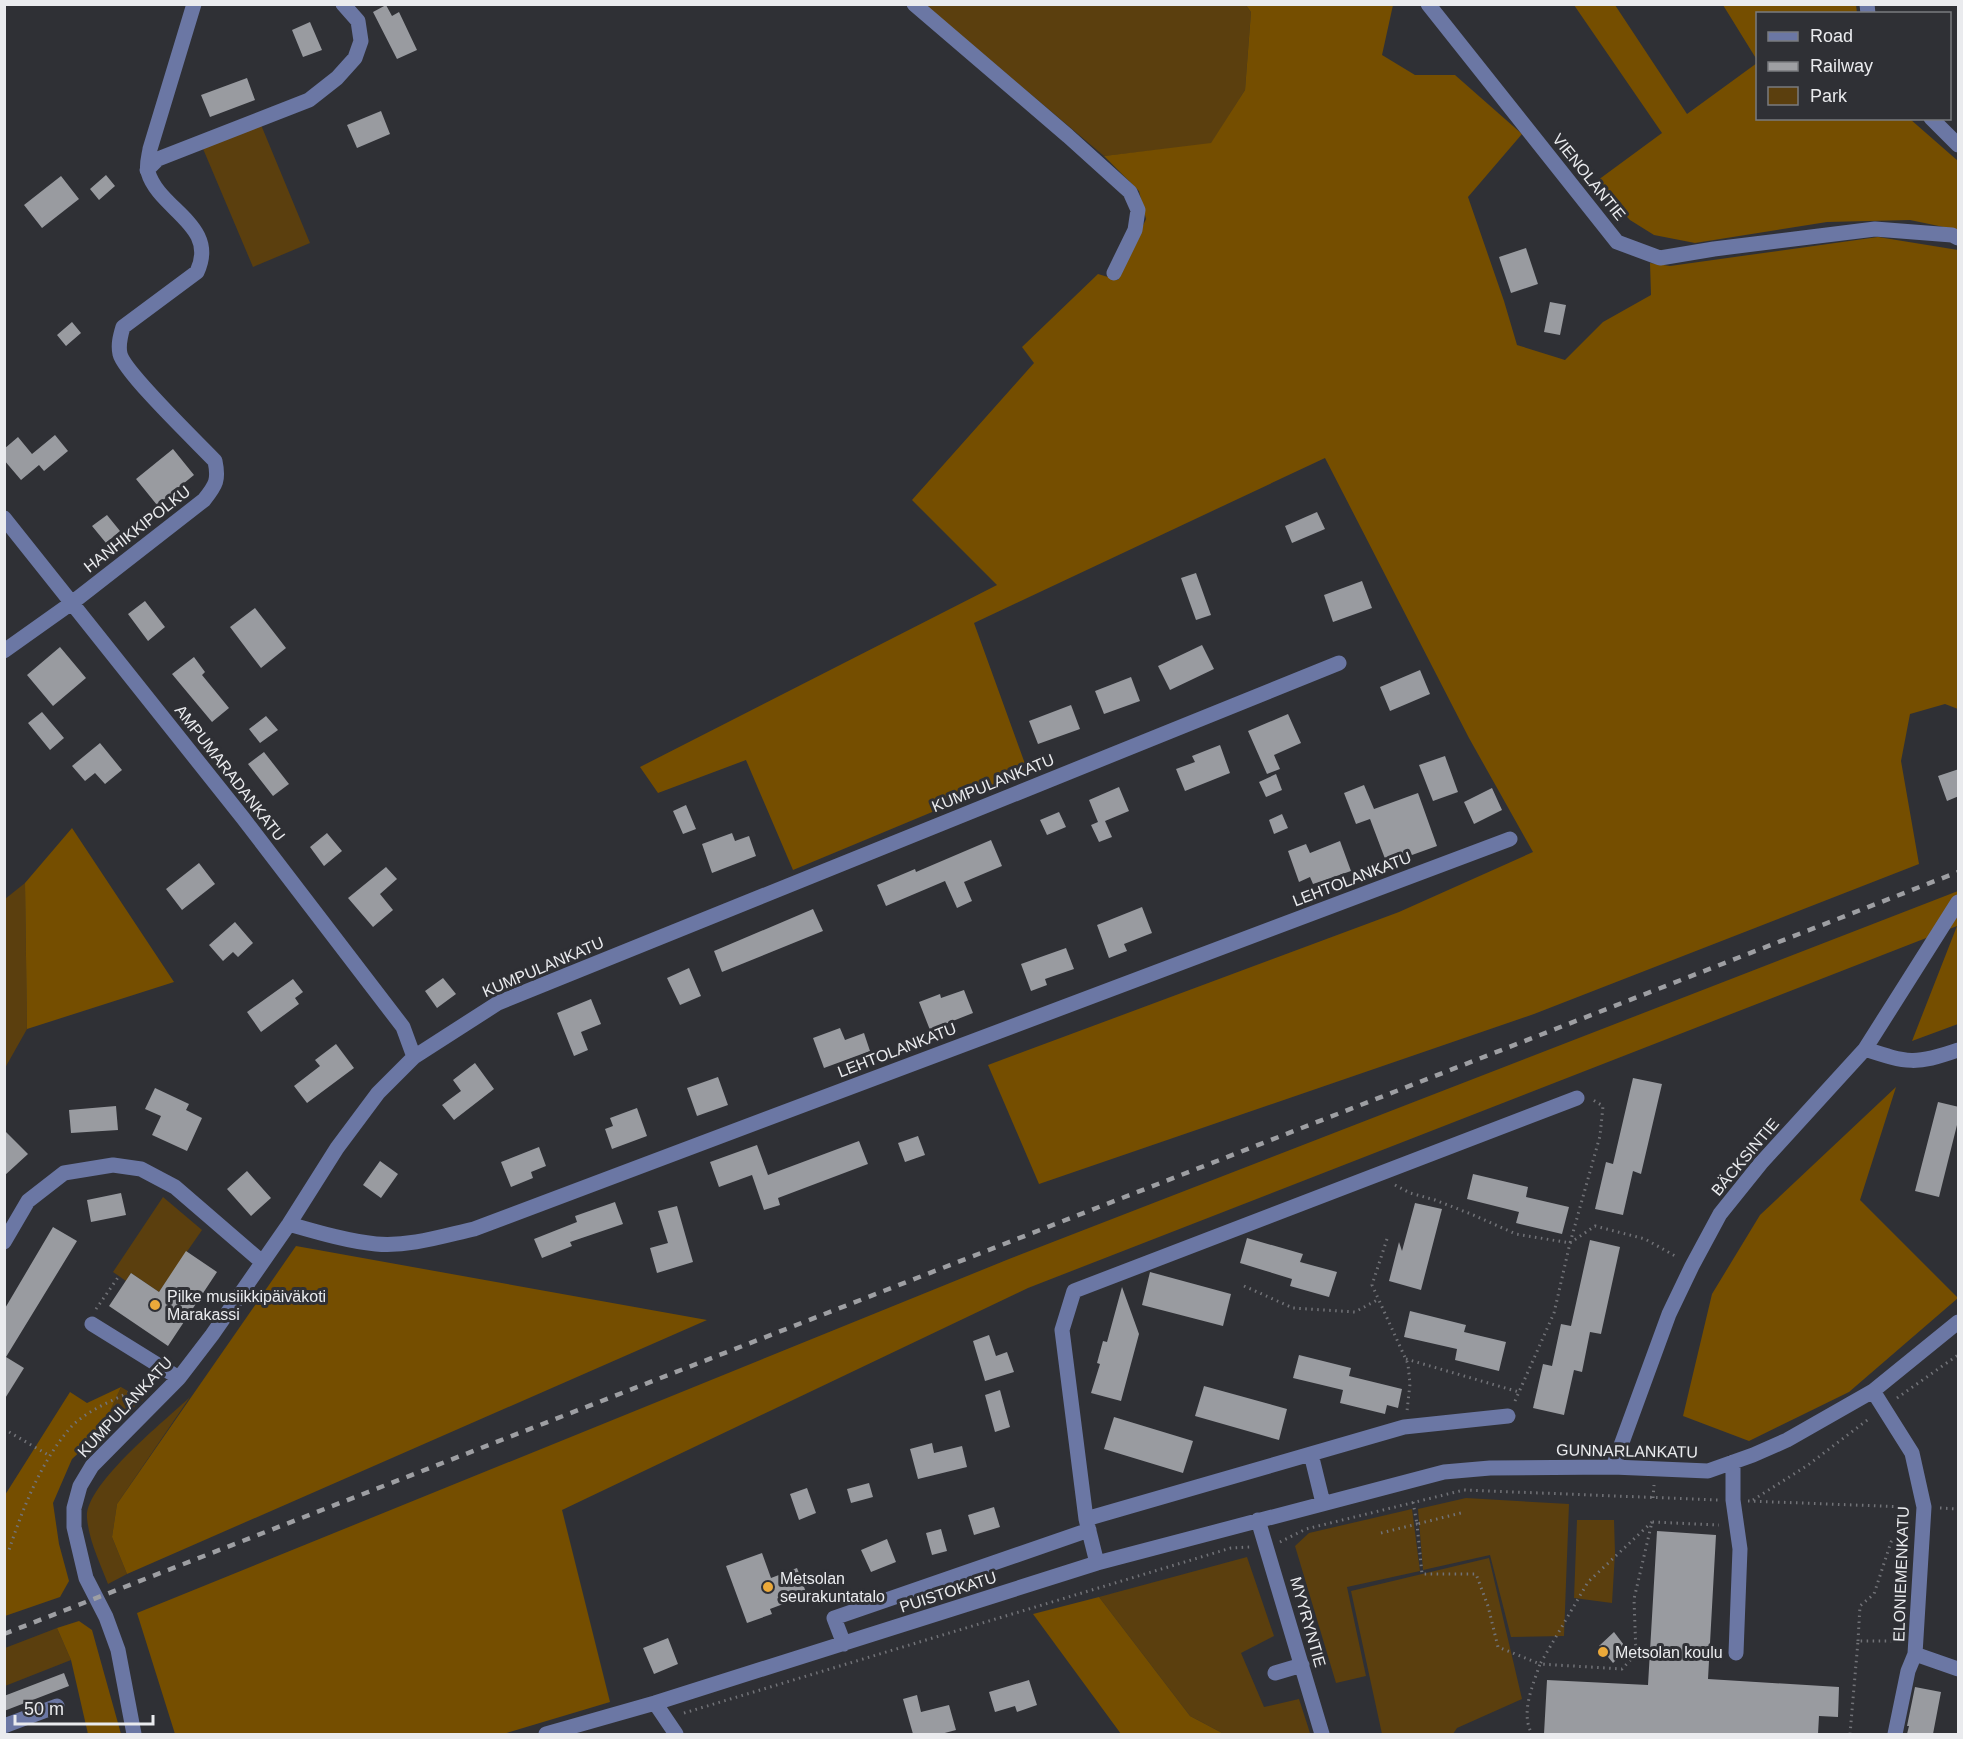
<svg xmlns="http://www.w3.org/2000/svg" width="1963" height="1739" font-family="Helvetica,sans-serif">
<rect width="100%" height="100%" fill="#2f3035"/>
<path fill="#5b3f0e" d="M925 5H1246L1251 12 1245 90 1211 144 1104 156Z
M259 120 310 243 253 267 201 144Z
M25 883 27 1029 5 1068V899Z
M163 1197 202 1230 159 1292 131 1273 126 1281 113 1272Z
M121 1387 143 1400 100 1433Z
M190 1397 117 1504 112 1537 127 1574 108 1584C100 1563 89 1541 87 1518 84 1485 166 1420 190 1397Z
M1466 1498 1569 1504 1564 1636 1511 1637 1490 1555 1423 1570 1418 1509Z
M1412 1509 1420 1571 1347 1587 1366 1676 1336 1683 1295 1546 1309 1533Z
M1577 1520H1614L1615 1553 1612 1603 1574 1598Z
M1247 1557 1274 1636 1241 1653 1264 1707 1299 1699 1310 1733 1305 1734H1224L1190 1716 1099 1597Z
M1489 1558 1522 1699 1457 1728 1453 1734H1382L1351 1591Z
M57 1628 71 1660 5 1686V1648Z"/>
<path fill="#754e00" d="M1246 5H1393L1382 55 1415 75H1455L1522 134 1468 197 1504 301 1517 345 1565 360 1603 322 1651 295 1650 263 1670 266 1878 237 1958 250V709L1945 704 1910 714 1901 761 1919 864 1534 1014 1039 1184 988 1065 1399 912 1533 852 1469 738 1325 458 974 623 1028 772 793 870 746 760 658 793 640 767 997 585 912 500 1034 363 1022 347 1098 274 1118 280 1146 219 1139 191 1104 156 1211 143 1245 90 1251 12Z
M1574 5H1615L1687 114 1757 63 1758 118 1910 119 1958 161V230L1910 220 1827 222 1695 243 1654 235 1630 220 1594 183 1662 133Z
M1723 5H1856L1857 13 1758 14 1757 60Z
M72 828 174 982 27 1029 25 883Z
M1958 891V1024L1912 1041 1957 926 1028 1288 562 1510 610 1702 503 1734H175L137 1613 1009 1259Z
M1896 1087 1860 1200 1958 1298 1849 1392 1749 1441 1683 1416 1712 1294 1760 1215Z
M296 1246 707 1320 127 1574 112 1537 117 1504Z
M121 1387 100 1433 72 1459 53 1503 59 1544 69 1581 60 1597 5 1616V1495L70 1392 87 1403Z
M1099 1597 1190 1716 1224 1734H1121L1033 1614Z
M79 1621 92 1630 121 1734H88L71 1660 57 1628Z"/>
<path fill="#999ba0" d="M386 5 392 16 399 12 417 50 397 59 373 12Z
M310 22 322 50 303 57 292 30Z
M247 78 255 100 210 117 201 95Z
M381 111 390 134 357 148 347 125Z
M106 175 115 186 99 200 90 189Z
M61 176 79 199 42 228 24 205Z
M1526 248 1538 284 1511 293 1499 257Z
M1550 302 1566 305 1560 335 1544 332Z
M72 322 81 333 66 346 57 335Z
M55 435 68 451 44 471 39 465 21 480 4 460V449L18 437 32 454Z
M173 449 194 475 157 505 136 479Z
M1317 512 1325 529 1292 543 1285 526Z
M107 515 120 531 106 543 92 526Z
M1196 573 1211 615 1196 620 1181 578Z
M1362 581 1372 608 1333 622 1324 595Z
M145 601 165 627 148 641 128 614Z
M255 608 286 648 261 668 230 627Z
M1202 645 1214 669 1170 690 1158 666Z
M60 647 86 678 53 706 27 675Z
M194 657 205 672 202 675 229 708 212 722 172 674Z
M1420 670 1430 694 1390 711 1380 687Z
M1131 677 1140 701 1104 714 1095 691Z
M1071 705 1080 729 1038 744 1029 721Z
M42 712 64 738 50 750 28 723Z
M1288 714 1301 743 1274 755 1280 769 1267 774 1248 731Z
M266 716 278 730 260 743 249 729Z
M100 743 122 770 105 784 95 773 85 781 72 766Z
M1220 745 1230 773 1185 791 1176 769 1195 762 1192 756Z
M264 752 289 784 273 796 248 764Z
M1445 756 1458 792 1433 801 1419 765Z
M1959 769V796L1947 801 1938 776Z
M1276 774 1282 790 1266 797 1259 782Z
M1364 785 1374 809 1418 793 1437 846 1387 864 1370 819 1356 824 1344 793Z
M1119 787 1129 811 1105 821 1112 837 1099 842 1091 825 1098 822 1089 800Z
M1492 788 1502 810 1474 824 1464 802Z
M686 805 696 829 683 834 673 811Z
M1059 812 1066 827 1047 835 1040 820Z
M1282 814 1288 828 1274 834 1269 820Z
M327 833 342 851 324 866 310 847Z
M732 833 735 841 749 836 756 856 712 873 702 844Z
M991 840 1002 866 964 882 972 901 957 908 945 881 886 906 877 885 915 869 916 872Z
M1340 841 1351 871 1313 884 1310 877 1299 882 1288 851 1306 844 1310 853Z
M199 863 215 884 182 910 166 889Z
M386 867 397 879 380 894 393 910 373 927 348 898Z
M1142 907 1152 933 1124 944 1127 951 1109 958 1097 925Z
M813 909 823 931 722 972 714 951Z
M235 922 253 943 238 957 233 952 223 961 209 945Z
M1066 948 1074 969 1045 979 1047 985 1031 991 1021 964Z
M689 968 701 996 680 1005 667 978Z
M443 978 456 994 437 1008 425 991Z
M293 979 303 992 295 998 299 1004 261 1032 247 1012Z
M964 990 973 1013 930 1030 919 1002 940 994 941 998Z
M591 999 601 1024 581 1032 588 1050 574 1056 557 1013Z
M840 1028 845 1040 864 1033 870 1051 824 1068 813 1038Z
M336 1044 354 1068 307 1103 294 1086 320 1066 315 1060Z
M475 1063 494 1089 454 1120 442 1105 461 1091 453 1080Z
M718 1077 728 1105 697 1116 687 1088Z
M1633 1078 1662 1084 1641 1174 1633 1171 1623 1215 1595 1209 1606 1162 1613 1164Z
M155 1088 189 1104 186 1110 202 1118 187 1151 152 1135 161 1116 145 1109Z
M1938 1102 1959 1107V1117L1939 1197 1915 1191Z
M116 1106 118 1130 71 1133 69 1110Z
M637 1108 647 1136 612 1149 605 1129 613 1126 610 1118Z
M4 1130 28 1154 4 1176Z
M918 1136 925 1155 905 1162 898 1143Z
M859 1141 868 1164 778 1198 780 1205 764 1210 752 1175 719 1187 710 1162 757 1145 768 1175Z
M539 1147 546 1166 531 1172 533 1178 511 1187 501 1162Z
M380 1161 398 1174 381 1198 363 1185Z
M247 1171 271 1198 251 1216 227 1189Z
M1473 1174 1528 1187 1526 1197 1569 1207 1562 1234 1516 1223 1519 1212 1467 1199Z
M121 1193 126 1215 91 1222 87 1200Z
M615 1202 623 1224 570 1242 572 1246 542 1258 534 1239 577 1222 575 1216Z
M1415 1203 1442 1209 1421 1290 1389 1281 1399 1242 1402 1251Z
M677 1206 693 1262 657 1273 650 1248 668 1243 658 1211Z
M53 1227 77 1241 6 1357 24 1368 4 1400V1310Z
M1247 1238 1303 1254 1300 1262 1337 1272 1329 1297 1290 1286 1292 1279 1240 1263Z
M1590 1240 1620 1247 1601 1334 1590 1332 1582 1372 1574 1370 1564 1415 1533 1408 1543 1364 1552 1366 1561 1324 1571 1326Z
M186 1251 217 1272 168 1346 109 1306 131 1273 159 1292Z
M1150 1272 1231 1294 1223 1326 1142 1305Z
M1122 1287 1139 1334 1121 1401 1091 1393 1100 1364 1097 1363 1103 1341 1107 1342Z
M1410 1311 1466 1325 1464 1332 1506 1342 1499 1371 1455 1360 1457 1349 1404 1337Z
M989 1335 996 1356 1007 1352 1014 1372 985 1381 973 1341Z
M1299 1355 1351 1368 1349 1376 1402 1389 1398 1408 1387 1405 1385 1414 1340 1403 1343 1390 1293 1378Z
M1204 1386 1287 1409 1279 1440 1195 1416Z
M1000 1390 1010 1427 995 1432 985 1395Z
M1114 1417 1193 1441 1183 1473 1104 1449Z
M932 1443 934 1453 962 1446 967 1467 918 1479 910 1449Z
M869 1483 873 1497 851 1503 847 1489Z
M807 1488 816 1513 799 1520 790 1494Z
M994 1507 1000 1527 974 1535 968 1515Z
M941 1529 947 1551 932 1555 926 1533Z
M1657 1531 1716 1535 1708 1679 1839 1687 1838 1717 1819 1716 1818 1734H1544L1547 1680 1648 1685Z
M887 1539 896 1562 871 1572 861 1550Z
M762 1553 771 1578 797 1568 807 1595 770 1609 772 1614 747 1623 726 1566Z
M1614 1632 1627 1649 1613 1663 1599 1646Z
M668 1638 678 1664 654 1674 643 1648Z
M64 1673 69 1686 4 1711V1696Z
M1029 1680 1037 1705 1017 1712 1015 1706 995 1712 989 1692Z
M1915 1687 1941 1692 1933 1734H1907L1909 1726H1907Z
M917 1695 921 1712 949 1705 956 1730 941 1734H913L903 1699Z"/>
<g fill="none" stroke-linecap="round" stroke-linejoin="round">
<path stroke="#727378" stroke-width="3" stroke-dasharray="1.5 4.5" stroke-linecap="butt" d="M1395 1185 1410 1193 1435 1200 1471 1214 1516 1234 1570 1243 1600 1136 1603 1106 1593 1100
M1387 1239 1372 1285 1408 1364 1410 1384 1407 1411
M1244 1286 1293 1308 1355 1312 1379 1299
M96 1309 119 1276
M1406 1359 1519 1392
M1897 1398 1958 1355
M1515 1401 1554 1313 1570 1243 1595 1226 1645 1239 1677 1257
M4 1429 50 1456
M1653 1498 1654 1485
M1753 1500 1808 1465 1870 1418
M1748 1501 1907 1507
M1413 1502 1417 1524 1465 1512
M1940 1508 1958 1509
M1652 1522 1588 1582 1540 1664 1622 1669 1636 1654 1634 1599 1652 1522 1719 1525
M1381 1533 1417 1524 1422 1574H1476L1488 1606 1498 1647 1540 1664C1533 1685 1520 1713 1532 1734
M1280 1542 1306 1529 1464 1490 1718 1500
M4 1552 9 1550C23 1508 41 1461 71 1427 88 1409 124 1395 147 1385
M1858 1641 1860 1606 1874 1594 1891 1542 1906 1526
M684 1713 1231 1548 1250 1547
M1850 1734 1858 1641H1901"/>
<path stroke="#6b77a4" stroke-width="15" d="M914 4 1068 136 1130 192 1138 210 1135 230 1114 273
M1428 4 1617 242 1660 258 1714 249 1875 229 1952 235 1958 238
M1867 4 1868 14
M1931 118 1958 145
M147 170 158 159 309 100 337 78 355 58 361 41 358 21 343 4
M4 518 243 818 403 1027 414 1057
M4 651 73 602 204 500C216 485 219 480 215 461 198 443 124 372 120 354 118 345 120 337 123 327L197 272C219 225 159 210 148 172 146 165 149 156 150 149L194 4
M1865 1049C1908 1063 1915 1065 1958 1050
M289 1224C317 1232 347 1241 376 1244 409 1247 443 1236 474 1229L1510 839
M4 1242 28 1201 64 1173 113 1165 141 1169 175 1187 262 1262
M92 1324 179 1378
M1873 1391 1912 1453 1924 1507 1915 1654 1958 1669
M1311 1454 1323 1503
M1733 1462V1500L1740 1549 1736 1653
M1613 1467 1669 1314 1692 1266 1720 1214 1761 1163 1865 1049 1958 902
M1086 1519 1404 1427 1508 1416
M1258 1520 1322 1734
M1097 1563 1086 1519 1062 1330 1074 1291 1577 1098
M844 1644 834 1618 1089 1530
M1275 1673 1302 1665
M655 1703 676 1734
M4 1726 57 1706
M134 1734 118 1650 106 1617 86 1578 74 1527V1508L80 1486 92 1466 179 1378 212 1335 289 1224 337 1148 378 1093 414 1057 498 1003 1339 663
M546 1734 655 1703 1097 1563 1444 1472 1490 1468 1613 1467 1708 1471 1753 1455 1787 1440 1873 1391 1958 1322
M1895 1734 1908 1671 1915 1654"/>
<path stroke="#9e9fa3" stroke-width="4.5" stroke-dasharray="8 8" stroke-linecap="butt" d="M4 1634 1958 872"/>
</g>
<g fill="#eba93a" stroke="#2f3035" stroke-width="2">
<circle cx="155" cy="1305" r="6"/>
<circle cx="768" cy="1587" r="6"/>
<circle cx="1603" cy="1652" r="6"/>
</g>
<g text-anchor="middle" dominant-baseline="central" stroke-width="6" stroke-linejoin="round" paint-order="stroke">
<g font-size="16" fill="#eaebee" stroke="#2f3035">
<text transform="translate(1589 177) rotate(51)">VIENOLANTIE</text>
<text transform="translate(137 529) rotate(-38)">HANHIKKIPOLKU</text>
<text transform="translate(230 773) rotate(52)">AMPUMARADANKATU</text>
<text transform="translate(993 783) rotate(-22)">KUMPULANKATU</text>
<text transform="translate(1352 879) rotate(-21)">LEHTOLANKATU</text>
<text transform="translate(543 967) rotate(-23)">KUMPULANKATU</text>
<text transform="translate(897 1050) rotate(-21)">LEHTOLANKATU</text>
<text transform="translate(1745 1157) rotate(-50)">BÄCKSINTIE</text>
<text transform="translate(125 1407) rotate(-47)">KUMPULANKATU</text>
<text transform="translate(1627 1451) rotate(1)">GUNNARLANKATU</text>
<text transform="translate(1901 1574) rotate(-88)">ELONIEMENKATU</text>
<text transform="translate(948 1592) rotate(-18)">PUISTOKATU</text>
<text transform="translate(1308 1622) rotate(74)">MYYRYNTIE</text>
</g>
<g font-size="16" fill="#eaebee" stroke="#2f3035" text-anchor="start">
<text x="167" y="1296">Pilke musiikkipäiväkoti<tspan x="167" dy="18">Marakassi</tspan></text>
<text x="780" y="1578">Metsolan<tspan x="780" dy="18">seurakuntatalo</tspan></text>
<text x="1615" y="1652">Metsolan koulu</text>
</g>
</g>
<rect width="1963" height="1739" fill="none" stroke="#eaebee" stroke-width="12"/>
<rect x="1756" y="12" width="195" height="108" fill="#2f3035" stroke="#7a7b7f" stroke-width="1.5"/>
<rect x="1768" y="32" width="30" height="9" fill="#6b77a4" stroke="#7a7b7f" stroke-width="1.5"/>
<text x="1810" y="42" font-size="18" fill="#eaebee">Road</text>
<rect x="1768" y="62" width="30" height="9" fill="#9e9fa3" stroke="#7a7b7f" stroke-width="1.5"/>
<text x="1810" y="72" font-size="18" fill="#eaebee">Railway</text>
<rect x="1768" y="87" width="30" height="18" fill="#5b3f0e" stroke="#7a7b7f" stroke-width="1.5"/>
<text x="1810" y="102" font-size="18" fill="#eaebee">Park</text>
<path d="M15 1715v9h138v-9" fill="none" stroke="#eaebee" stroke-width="3"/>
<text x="24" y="1715" font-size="18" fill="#eaebee" stroke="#2f3035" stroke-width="4.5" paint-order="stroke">50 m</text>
</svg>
